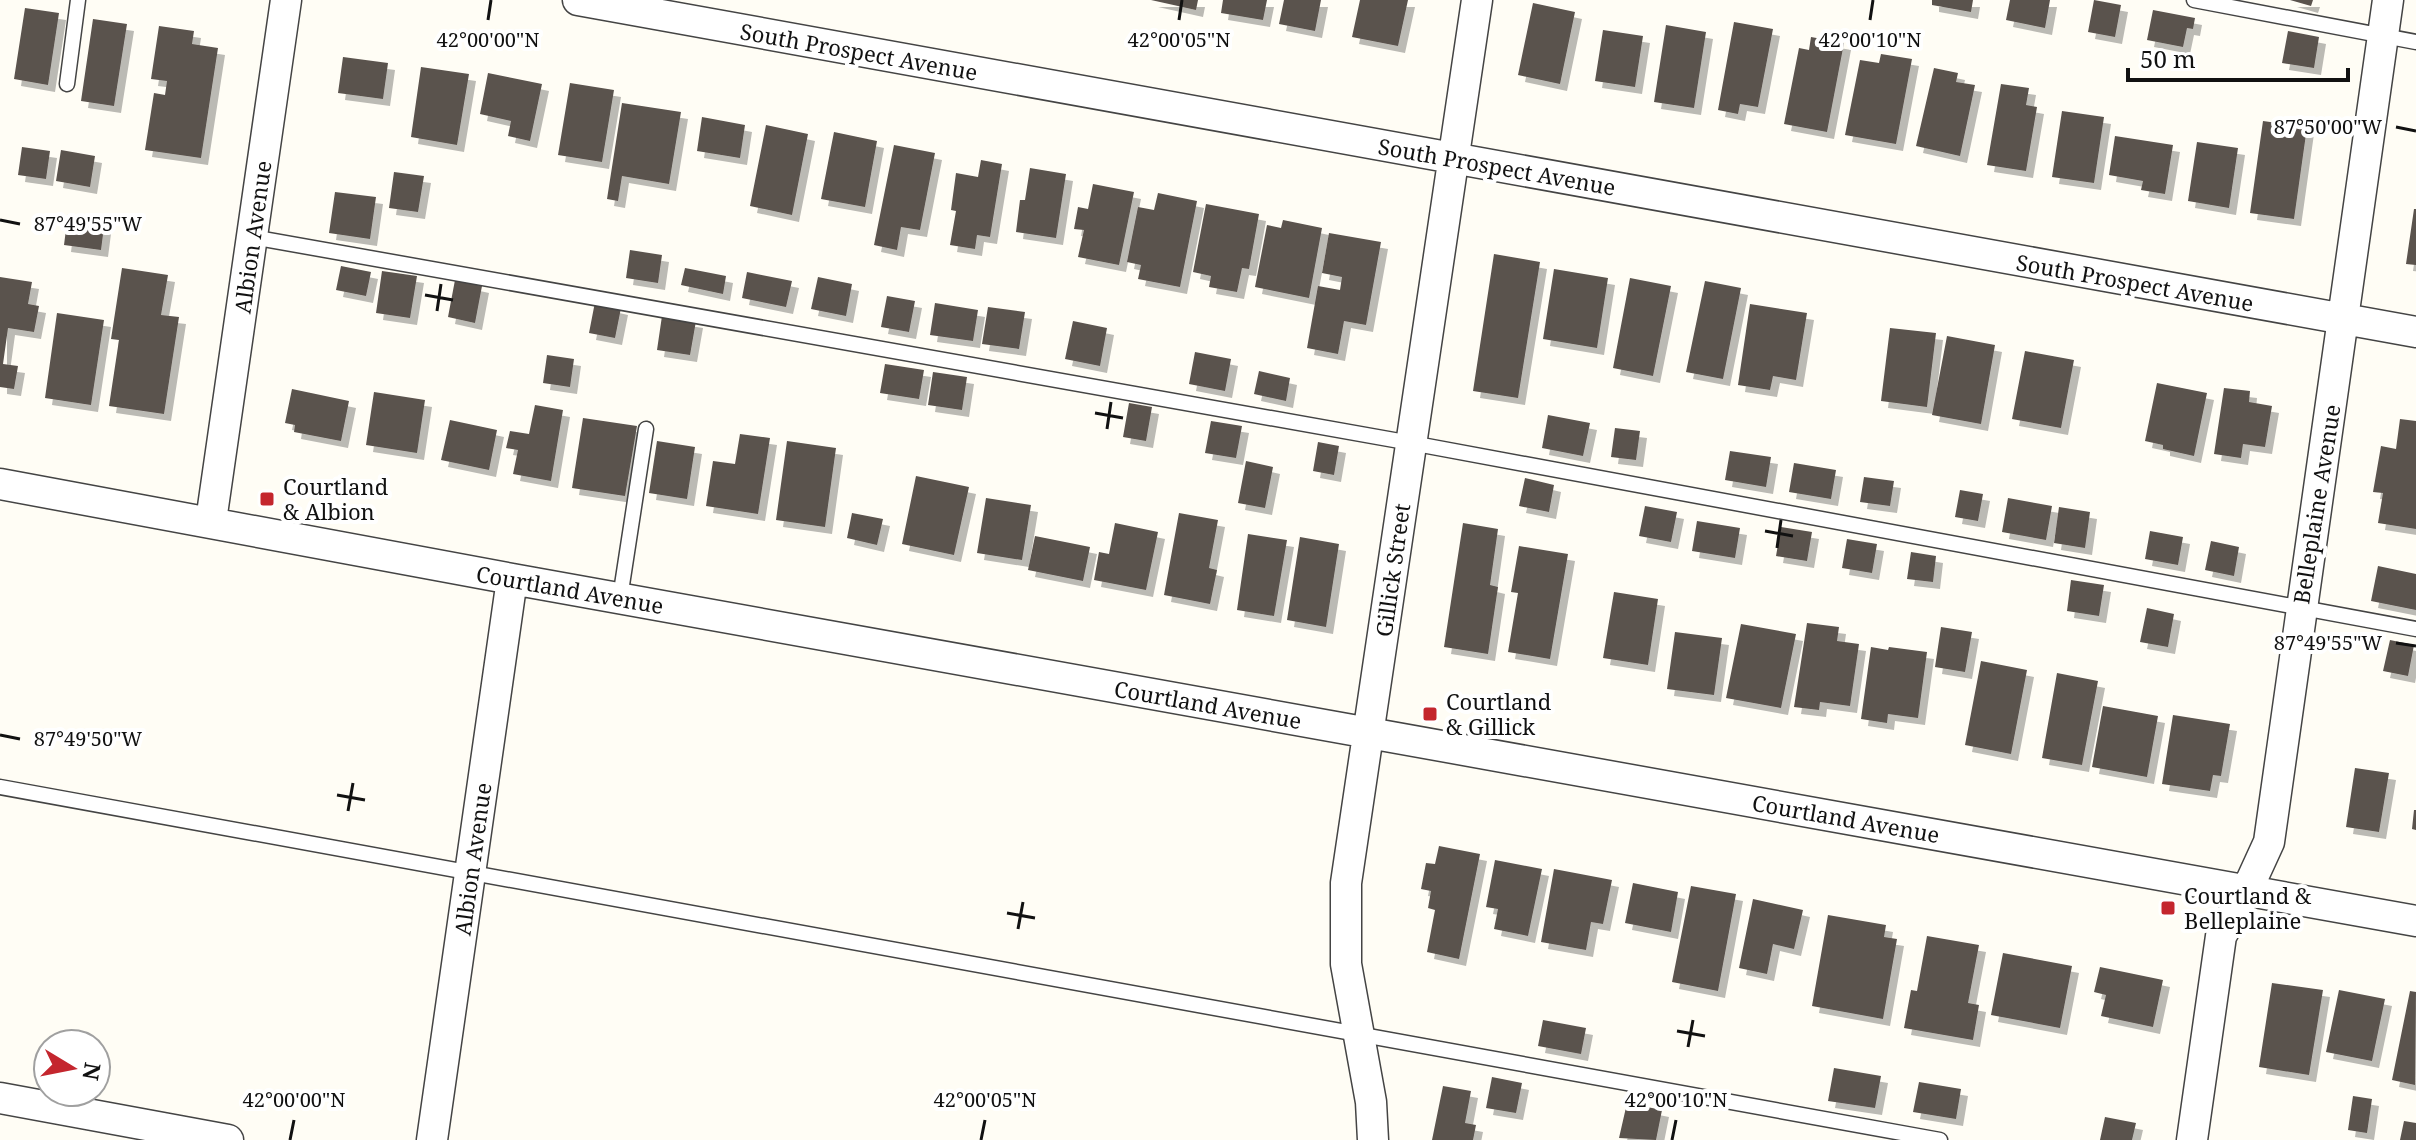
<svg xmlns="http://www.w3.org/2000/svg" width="2416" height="1140" font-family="'Noto Serif',serif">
<defs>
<filter id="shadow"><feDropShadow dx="7" dy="7" stdDeviation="0" flood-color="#0004"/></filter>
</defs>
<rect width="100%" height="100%" fill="#fffdf5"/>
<path fill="#5a524d" filter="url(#shadow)" d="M1151 0H1198L1196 10Z
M1223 0H1267L1263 20 1221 13Z
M1284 0H1321L1315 31 1279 24Z
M1360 0H1408L1398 46 1352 37Z
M1932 0H1973L1971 12 1932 5Z
M2010 0H2050L2045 28 2006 20Z
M2094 0 2121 5 2115 37 2088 32Z
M2290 0H2313L2311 6Z
M1533 3 1575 12 1560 84 1518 75Z
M25 8 59 13 48 85 14 79Z
M2153 10 2195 18 2193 29 2187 28 2183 47 2147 40Z
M93 19 127 24 114 106 81 101Z
M1734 22 1773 29 1758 107 1740 104 1738 114 1718 110Z
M1666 25 1706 32 1694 108 1654 102Z
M159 26 194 31 192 44 218 48 201 158 145 150 154 93 165 95 167 81 151 79Z
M1603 30 1643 36 1635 87 1595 81Z
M2288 31 2319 37 2314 68 2282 63Z
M1811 37 1844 43 1827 132 1784 124 1799 48 1809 50Z
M1881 54 1912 59 1896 144 1845 135 1860 60 1879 63Z
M343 57 388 63 383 99 338 93Z
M421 67 469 74 457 145 411 137Z
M1934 68 1958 73 1956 82 1975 85 1960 156 1916 146Z
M488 73 542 84 530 141 508 136 511 121 480 114Z
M570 83 614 90 602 162 558 155Z
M2001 84 2029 88 2026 105 2037 107 2026 171 1987 165Z
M622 103 681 112 669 184 622 176 618 201 607 199Z
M2062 111 2104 117 2094 183 2052 177Z
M702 117 745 125 740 158 697 151Z
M2263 121 2307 127 2294 219 2250 213Z
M766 125 808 134 792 215 750 206Z
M834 132 877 141 865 207 821 199Z
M2115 136 2173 145 2165 194 2141 190 2143 181 2109 175Z
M2197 142 2238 148 2229 208 2188 201Z
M894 145 935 153 920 230 901 227 897 250 874 245Z
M22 147 50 151 46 179 18 175Z
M61 150 95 156 90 187 56 181Z
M981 160 1002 164 990 237 977 235 975 249 950 245 956 211 951 210 956 173 978 177Z
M1030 168 1066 174 1056 238 1016 232 1020 200H1025Z
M394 172 424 176 418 212 389 208Z
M1093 184 1134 192 1119 265 1078 257 1084 230 1074 229 1078 207 1088 209Z
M335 192 376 197 370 239 329 233Z
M1158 193 1197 201 1180 287 1138 279 1141 265 1127 262 1138 207 1154 210Z
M1206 204 1259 214 1249 269 1242 268 1237 292 1209 287 1211 276 1193 272Z
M2414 209H2416V265L2406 264Z
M68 214 105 219 101 250 64 245Z
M1283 220 1322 228 1309 298 1255 287 1267 225 1281 228Z
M1329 233 1381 242 1366 325 1344 321 1338 354 1307 348 1318 286 1340 290 1342 277 1322 273Z
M630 250 662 255 658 283 626 278Z
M1494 254 1540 262 1518 398 1473 391Z
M341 266 371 272 366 296 336 290Z
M122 268 168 275 161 315 179 317 164 414 109 406 119 340 111 339Z
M685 268 726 276 723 294 681 285Z
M1554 269 1608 278 1597 348 1543 339Z
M382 271 417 276 410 318 376 313Z
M747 272 792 281 786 307 742 298Z
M0 277 32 282 28 304 39 306 34 332 8 328 3 364 18 366 14 389 0 387Z
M818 277 852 284 846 316 811 309Z
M1630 278 1671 286 1653 376 1613 368Z
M455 280 482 286 475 323 448 317Z
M1705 281 1741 288 1723 379 1686 372Z
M887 296 915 301 909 332 881 327Z
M595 302 621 308 615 338 589 333Z
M935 303 978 310 973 341 930 335Z
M1750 304 1807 313 1796 380 1773 376 1770 390 1738 385Z
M988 307 1025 312 1019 349 982 344Z
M57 313 104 320 91 405 45 398Z
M662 316 696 321 690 355 657 350Z
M1073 321 1107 328 1100 366 1065 359Z
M1890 328 1936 333 1927 407 1881 401Z
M1947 336 1995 345 1981 424 1932 415Z
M2025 351 2074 360 2061 428 2012 419Z
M1195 352 1231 359 1225 391 1189 384Z
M547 355 574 359 570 387 543 383Z
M885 364 924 370 919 399 880 393Z
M1259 371 1290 378 1286 401 1254 394Z
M933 372 967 377 962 410 928 405Z
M2157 383 2207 393 2194 456 2163 449V445L2145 441Z
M2224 388 2250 391 2249 402 2272 406 2265 447 2243 444 2241 458 2214 454Z
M292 389 349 401 341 441 294 432 295 425 285 423Z
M374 392 425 400 417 453 366 445Z
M1129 403 1152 407 1146 441 1123 437Z
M535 405 563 410 551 481 513 474 518 450 506 448 510 431 529 434Z
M1548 415 1590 423 1583 456 1542 448Z
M583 418 637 426 625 496 572 488Z
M2400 419 2416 421V529L2378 523 2383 493 2373 492 2381 446 2396 449Z
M450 420 497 430 489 470 441 460Z
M1211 421 1242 426 1236 458 1205 453Z
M1615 428 1640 431 1636 460 1611 457Z
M740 434 770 438 758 514 706 506 713 461 735 464Z
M657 441 695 447 687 499 649 493Z
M787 441 836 448 825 527 776 520Z
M1318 442 1339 446 1334 475 1313 471Z
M1730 451 1771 457 1766 487 1725 480Z
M1246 461 1273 467 1265 508 1238 503Z
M1794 463 1836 470 1831 499 1789 492Z
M916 476 969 487 954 555 902 544Z
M1864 477 1894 481 1890 506 1860 502Z
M1525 478 1554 485 1549 512 1519 506Z
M1960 490 1983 494 1978 521 1955 517Z
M986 498 1031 505 1022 560 977 553Z
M2008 498 2052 506 2046 540 2002 532Z
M1645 506 1677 512 1671 542 1639 536Z
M2059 507 2090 512 2085 548 2054 543Z
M852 513 883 519 877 545 847 538Z
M1179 513 1218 520 1209 568 1217 570 1210 604 1164 595Z
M1697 521 1740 528 1735 558 1692 551Z
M1115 523 1158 532 1146 590 1094 580 1099 552 1109 554Z
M1463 523 1498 529 1490 585 1498 587 1488 654 1444 647Z
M1781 527 1812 532 1807 561 1776 556Z
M2150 531 2183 537 2178 565 2145 559Z
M1248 534 1287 540 1274 616 1237 610Z
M1035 536 1090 547 1083 581 1028 570Z
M1300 537 1339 544 1326 627 1287 620Z
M1847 539 1877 544 1872 573 1842 568Z
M2211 541 2239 547 2234 576 2205 570Z
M1519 546 1568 554 1550 659 1508 652 1518 593 1511 592Z
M1911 552 1936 556 1933 582 1907 579Z
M2378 566 2416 574V610L2371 601Z
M2071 580 2104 585 2099 616 2067 611Z
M1614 592 1658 599 1648 665 1603 658Z
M2147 608 2174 614 2168 647 2140 642Z
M1807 623 1839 627 1837 641 1859 644 1850 706 1820 702 1819 710 1794 707Z
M1741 624 1796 634 1781 708 1726 698Z
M1941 627 1972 632 1965 672 1935 667Z
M1675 632 1722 638 1714 695 1667 689Z
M2390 640 2414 645 2408 676 2383 671Z
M1871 647 1888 650 1889 647 1927 652 1918 718 1888 714 1887 723 1861 719Z
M1981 661 2027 670 2011 754 1965 745Z
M2057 673 2098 681 2082 765 2042 758Z
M2103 706 2158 716 2147 777 2092 767Z
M2173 715 2230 724 2221 776 2213 775 2210 791 2162 784Z
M2355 768 2389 773 2379 832 2346 827Z
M2414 810H2416V830L2412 829Z
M1439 846 1480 854 1459 959 1427 952 1435 910 1428 908 1431 891 1421 889 1426 863 1435 864Z
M1495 860 1542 869 1528 936 1494 929 1498 909 1486 907Z
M1554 869 1612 880 1603 924 1591 922 1586 950 1541 942Z
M1633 883 1678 892 1671 932 1625 923Z
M1691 886 1736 894 1718 991 1672 982Z
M1753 899 1803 910 1794 949 1773 944 1767 974 1739 968Z
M1828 915 1886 925 1884 937 1897 939 1883 1019 1812 1006Z
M1927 936 1979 945 1968 1003 1979 1005 1973 1040 1904 1028 1911 990 1917 991Z
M2003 953 2072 966 2060 1028 1991 1015Z
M2100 967 2163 980 2153 1027 2101 1016 2106 995 2094 992Z
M2272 983 2323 990 2309 1075 2259 1067Z
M2339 990 2385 999 2372 1061 2326 1052Z
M2410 991 2416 992 2415 1085 2392 1080Z
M1543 1020 1586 1028 1581 1054 1538 1046Z
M1834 1068 1881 1076 1875 1108 1828 1101Z
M1492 1077 1522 1083 1516 1113 1486 1108Z
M1919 1082 1961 1089 1956 1119 1913 1112Z
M1443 1086 1471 1091 1465 1123 1476 1125 1473 1140H1432Z
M2353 1096 2372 1099 2367 1133 2348 1130Z
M1627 1103 1662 1110 1656 1140 1619 1138Z
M2105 1117 2136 1123 2132 1140H2100Z
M2404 1121 2416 1123V1140H2400Z"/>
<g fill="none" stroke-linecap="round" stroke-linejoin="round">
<defs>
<path id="service" d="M2194 0 2416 42
M67 84 78 0
M252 237 1411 443 2416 629
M620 598 646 429
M0 787 1940 1140"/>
<path id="minor" d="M578 0 2416 332
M0 484 512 579 2416 921
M211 521 286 0
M0 1098 228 1140
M432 1140 512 579
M1373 1140 1371 1102 1346 964V883L1477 0
M2192 1140 2221 936 2247 890 2269 842 2388 0"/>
</defs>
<use href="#service" stroke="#444" stroke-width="17"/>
<use href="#minor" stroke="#444" stroke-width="33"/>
<use href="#service" stroke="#fff" stroke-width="14"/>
<use href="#minor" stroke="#fff" stroke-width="30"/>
</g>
<path fill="none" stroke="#111" stroke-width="3" d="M488 20 491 0M1179 20 1182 0M1870 20 1873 0M2396 127 2416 131M0 220 20 224M425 295 453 300M437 311 441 284M1095 413 1123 418M1107 429 1111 402M1765 531 1793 536M1777 548 1781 520M2396 643 2416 646M0 735 20 739M337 795 365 800M348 811 353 783M1007 913 1035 918M1018 929 1023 902M1677 1031 1705 1036M1688 1047 1693 1020M290 1140 294 1120M981 1140 985 1120M1672 1140 1676 1120"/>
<g fill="#c4262e" stroke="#fff" stroke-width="3">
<rect x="259" y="491" width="16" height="16" rx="4"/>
<rect x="1422" y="706" width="16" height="16" rx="4"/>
<rect x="2160" y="900" width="16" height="16" rx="4"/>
</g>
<g text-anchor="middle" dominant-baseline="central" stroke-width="8" stroke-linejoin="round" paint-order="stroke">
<g font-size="22" fill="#111" stroke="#fff">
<text transform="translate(859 51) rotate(10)">South Prospect Avenue</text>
<text transform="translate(1497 166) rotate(10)">South Prospect Avenue</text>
<text transform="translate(252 237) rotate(-82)">Albion Avenue</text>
<text transform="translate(2135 282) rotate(10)">South Prospect Avenue</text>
<text transform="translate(2316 504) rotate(-81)">Belleplaine Avenue</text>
<text transform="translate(1392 570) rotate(-82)">Gillick Street</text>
<text transform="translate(570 589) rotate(10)">Courtland Avenue</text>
<text transform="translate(1208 704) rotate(10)">Courtland Avenue</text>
<text transform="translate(1846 818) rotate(10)">Courtland Avenue</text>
<text transform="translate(472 859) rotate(-82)">Albion Avenue</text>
</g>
<g font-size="22" fill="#111" stroke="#fff" text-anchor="start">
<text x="283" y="486">Courtland<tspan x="283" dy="25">&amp; Albion</tspan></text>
<text x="1446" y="701">Courtland<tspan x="1446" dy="25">&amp; Gillick</tspan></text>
<text x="2184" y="895">Courtland &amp;<tspan x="2184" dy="25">Belleplaine</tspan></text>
</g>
</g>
<g font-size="20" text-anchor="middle" fill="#111" stroke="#fff" stroke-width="8" stroke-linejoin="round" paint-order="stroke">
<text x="488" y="47">42°00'00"N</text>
<text x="1179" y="47">42°00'05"N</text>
<text x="1870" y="47">42°00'10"N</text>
<text x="2328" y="134">87°50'00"W</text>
<text x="88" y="231">87°49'55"W</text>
<text x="2328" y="650">87°49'55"W</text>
<text x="88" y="746">87°49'50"W</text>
<text x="294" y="1107">42°00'00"N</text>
<text x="985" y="1107">42°00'05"N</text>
<text x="1676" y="1107">42°00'10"N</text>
</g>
<g transform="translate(72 1068) rotate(100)"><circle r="38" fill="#ffffff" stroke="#a0a0a0" stroke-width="2"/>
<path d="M0-6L14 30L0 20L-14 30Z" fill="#c4262e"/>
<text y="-12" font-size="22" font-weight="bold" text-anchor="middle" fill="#111111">N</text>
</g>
<path d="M2128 68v12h220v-12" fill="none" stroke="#111111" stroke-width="4"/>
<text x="2140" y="68" font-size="24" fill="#111111" stroke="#ffffff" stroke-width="6" paint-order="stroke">50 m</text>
</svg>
